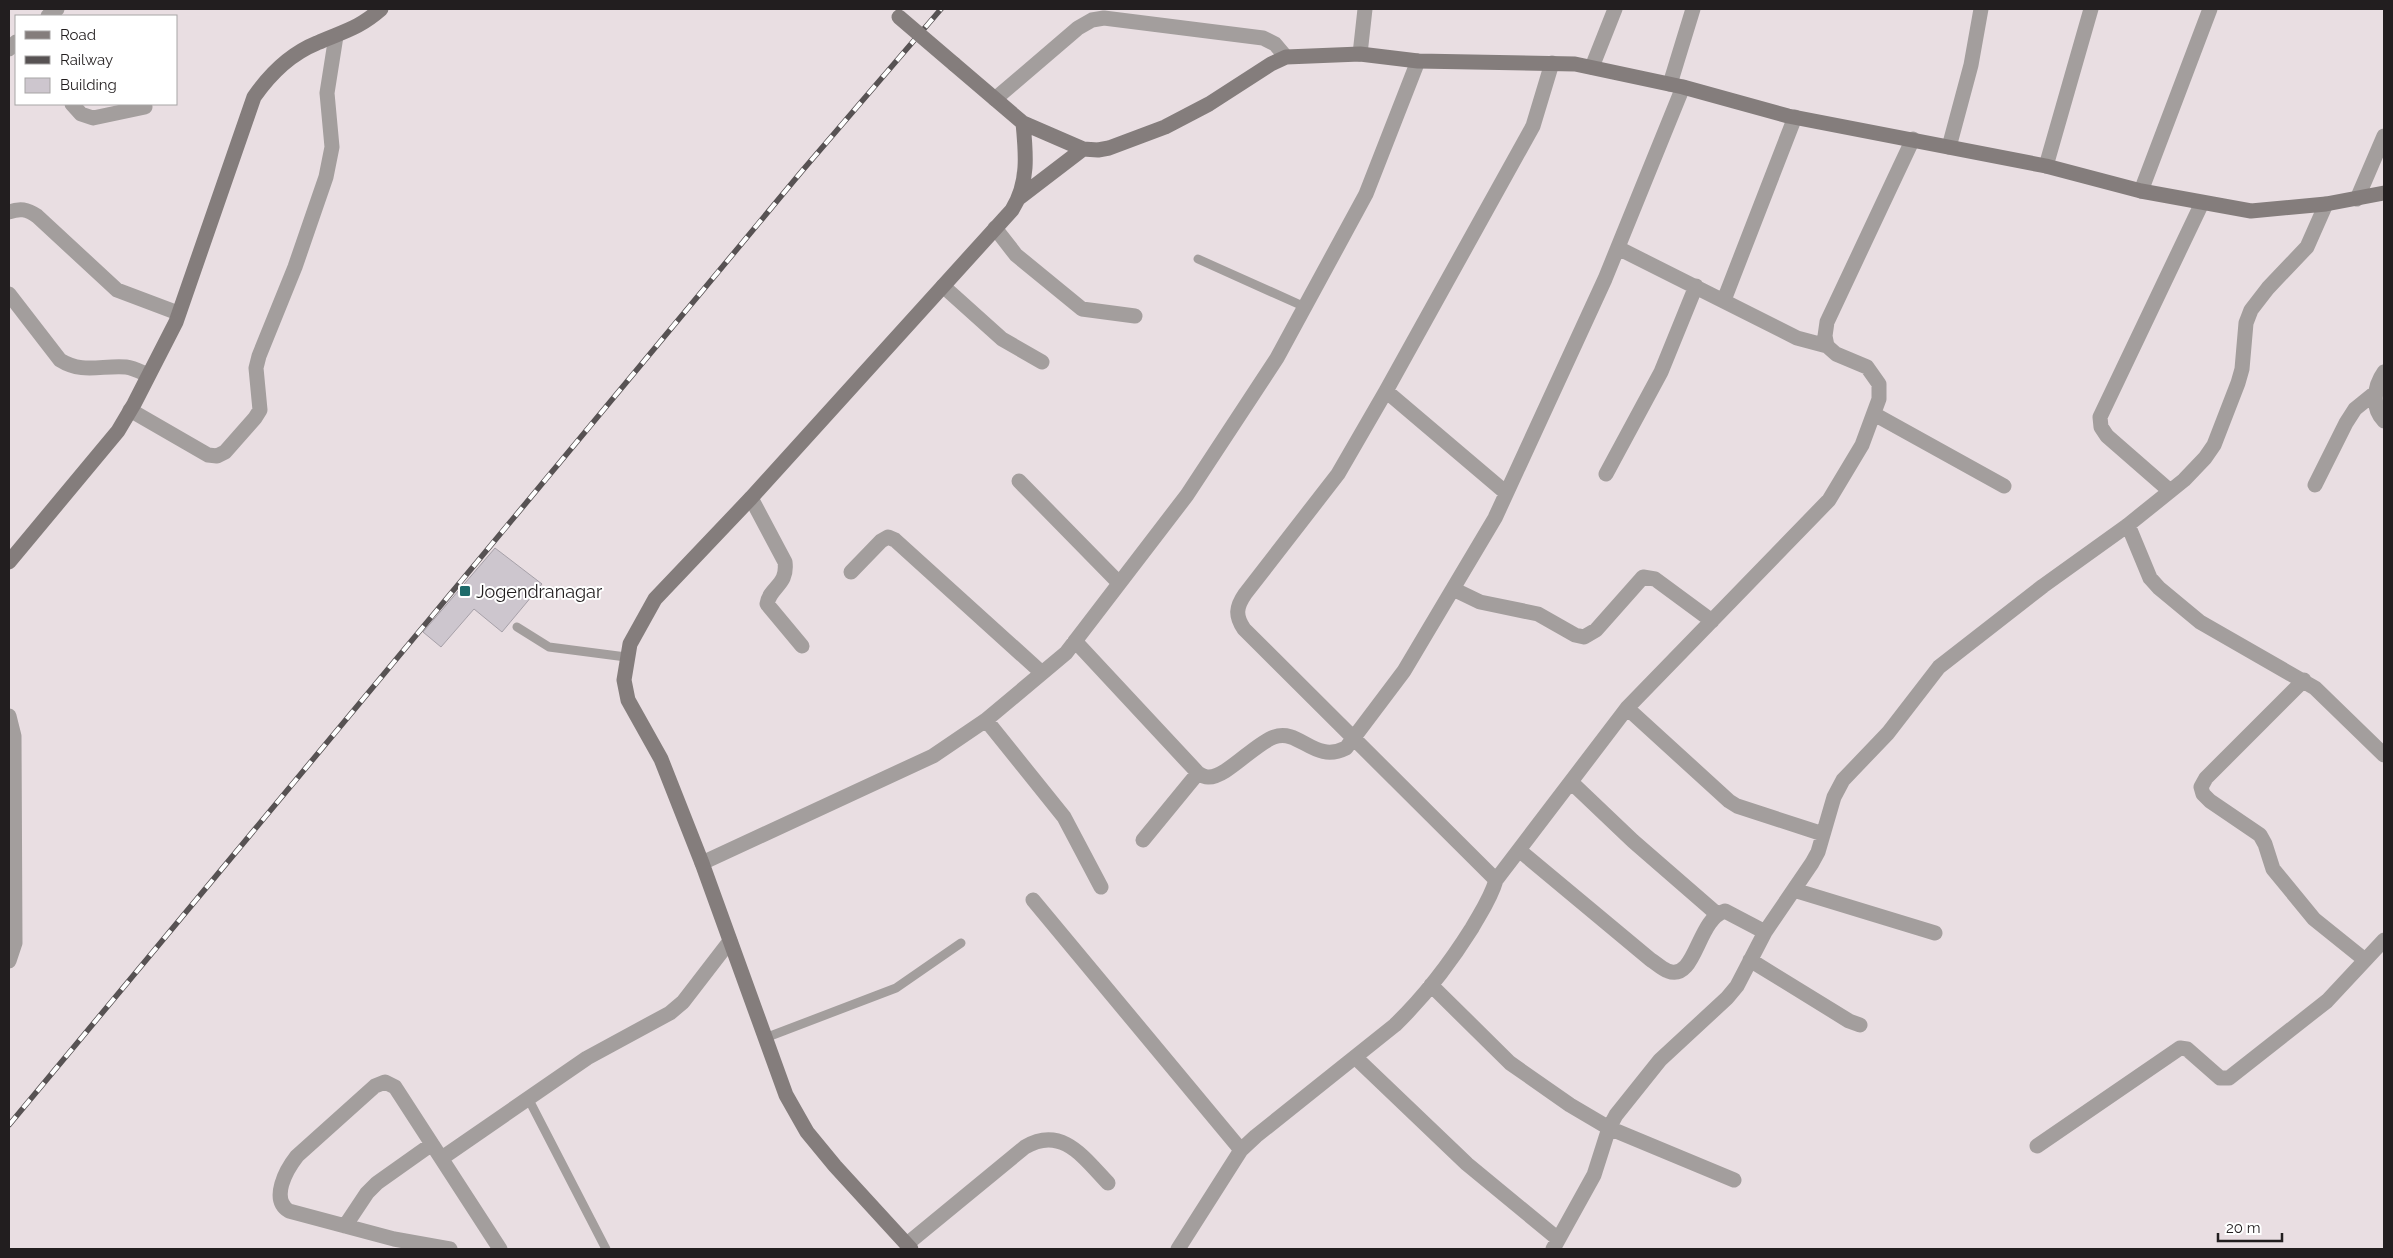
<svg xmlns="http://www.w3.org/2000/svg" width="2393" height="1258" font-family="Raleway,sans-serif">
<rect width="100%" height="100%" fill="#e9dee2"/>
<path fill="#cdc6ce" stroke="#a6a0a8" d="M495 548 542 584 502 632 474 609 441 647 423 632Z"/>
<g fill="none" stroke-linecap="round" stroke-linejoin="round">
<path stroke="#a39e9d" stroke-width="9" d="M1198 259 1305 307
M517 627 549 647 626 657
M765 1038 896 988 961 943
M528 1098 606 1249"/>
<path stroke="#a39e9d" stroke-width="15" d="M48 16 57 9
M9 49 16 42
M1360 54 1365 9
M1592 67 1615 9
M1670 84 1693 9
M995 99 1078 28 1092 20 1104 18 1263 38 1275 44 1286 57
M72 104 81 114 93 118 145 107
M1949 147 1971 65 1981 9
M2046 166 2091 9
M2141 191 2210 9
M2357 199 2384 136
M9 212C20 208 27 209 37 216L117 290 178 313
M995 228 1016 255 1082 309 1135 316
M1618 248 1797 338 1827 346
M943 286 1002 339 1042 362
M9 294 60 360C82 374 102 365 126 367 134 368 141 372 148 375
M1724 300 1795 117
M2384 372C2374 386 2371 408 2384 421
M1386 391 1505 492
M130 410 208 455 217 456 225 452 255 418 260 410 256 368 259 356 295 267 326 177 332 147 327 93 336 36
M1874 414 2004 486
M1606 474 1661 372 1696 286
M1019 481 1119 583
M2315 485 2346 423 2355 409 2376 392
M2170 491 2107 436 2101 427 2100 417 2202 203
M751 498 785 562C788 586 770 586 767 604L802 646
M2128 525 2150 578 2159 588 2200 622 2315 688 2384 755
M851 572 881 541 888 537 895 540 1042 673
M1453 589 1480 602 1538 614 1575 635 1584 637 1596 630 1643 577 1655 579 1712 621
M1075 641 1198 773C1201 775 1205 777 1208 777 1226 778 1254 744 1274 737 1300 728 1314 764 1346 748L1404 671 1495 518 1605 279 1683 87
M2304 680 2206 778 2201 787 2203 794 2210 801 2260 835 2265 844 2273 869 2314 919 2365 960
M1627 708 1729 801 1737 806 1823 834
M9 716 14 736 15 943 9 961
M986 720 1064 817 1101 887
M1571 782 1633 841 1717 914
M1143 840 1198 773
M1519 850 1651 960C1656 963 1662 969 1668 971 1696 982 1697 919 1725 911L1765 932
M702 863 933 756 986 720 1066 653 1187 495 1277 358 1366 194 1418 61
M1496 880 1244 629C1235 616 1236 607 1245 594L1338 474 1386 391 1533 126 1552 63
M1794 890 1935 933
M1033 900 1241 1150
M1750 960 1849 1021 1860 1025
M1431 985 1510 1063 1570 1105 1609 1128 1734 1180
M1355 1057 1467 1164 1558 1239
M2037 1146 2180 1048 2187 1049 2220 1078H2229L2327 1001 2384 940
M442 1158 587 1058 670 1013 683 1002 730 941
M345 1226 367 1193 377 1183 432 1144
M907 1244 1025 1147C1062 1125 1084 1158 1108 1183
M450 1249 394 1239 289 1211C270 1199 286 1170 297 1156L375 1086 385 1082 395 1087 500 1249
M1178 1249 1241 1150 1256 1136 1395 1025C1425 996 1450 963 1472 928 1481 912 1491 898 1496 880L1627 708 1829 500 1862 445 1879 399V384L1867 367 1836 354 1827 346 1825 336 1827 322 1913 139
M1553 1249 1594 1175 1609 1128 1616 1115 1660 1060 1727 998 1737 986 1765 932 1812 863 1818 852 1834 797 1843 780 1888 733 1939 667 2043 586 2128 525 2184 480 2205 458 2214 445 2238 383 2242 369 2246 323 2251 310 2268 288 2307 247 2326 204"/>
<path stroke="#847d7c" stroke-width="15" d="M954 64 1023 123 1083 149 1098 150 1109 148 1165 127 1209 104 1271 64 1286 57 1360 54 1418 61 1575 64 1683 87 1788 116 2046 166 2141 191 2251 211 2326 204 2384 193
M1019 198 1083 149
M9 562 118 431 134 404 176 322 254 97C270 74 290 54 317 43 344 31 358 29 381 9
M911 1249 835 1166 807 1132 786 1095 702 863 661 759 628 700 624 680 630 644 655 599 751 498 1012 210C1029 183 1026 153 1023 123"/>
<defs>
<path id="rail" d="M9 1125 802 171 941 9"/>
</defs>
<use href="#rail" stroke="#575253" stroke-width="5.5"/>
<use href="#rail" stroke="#fff" stroke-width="4" stroke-dasharray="11" stroke-linecap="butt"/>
<path stroke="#847d7c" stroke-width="15" d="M899 17 954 64"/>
</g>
<rect fill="#1e6a6a" stroke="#fff" stroke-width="2" x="459" y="585" width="12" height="12" rx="2.5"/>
<g text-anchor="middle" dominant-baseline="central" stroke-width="4" stroke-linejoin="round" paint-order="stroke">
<g font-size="18" fill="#221e1f" stroke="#fff" text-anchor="start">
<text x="476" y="591">Jogendranagar</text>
</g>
</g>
<rect width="2393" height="1258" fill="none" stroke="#221e1f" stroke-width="20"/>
<rect x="15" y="15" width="162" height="90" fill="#ffffff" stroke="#a7a5a5"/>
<rect x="25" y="31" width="25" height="8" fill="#847d7c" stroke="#a7a5a5"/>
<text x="60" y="40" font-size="15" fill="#221e1f">Road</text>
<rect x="25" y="56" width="25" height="8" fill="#575253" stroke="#a7a5a5"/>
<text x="60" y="65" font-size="15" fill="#221e1f">Railway</text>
<rect x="25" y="78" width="25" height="15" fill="#cdc6ce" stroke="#a7a5a5"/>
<text x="60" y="90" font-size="15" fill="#221e1f">Building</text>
<path d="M2218 1233v8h64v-8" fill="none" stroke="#221e1f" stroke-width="2.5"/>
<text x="2226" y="1233" font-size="15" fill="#221e1f" stroke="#ffffff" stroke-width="4" paint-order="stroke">20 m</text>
</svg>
